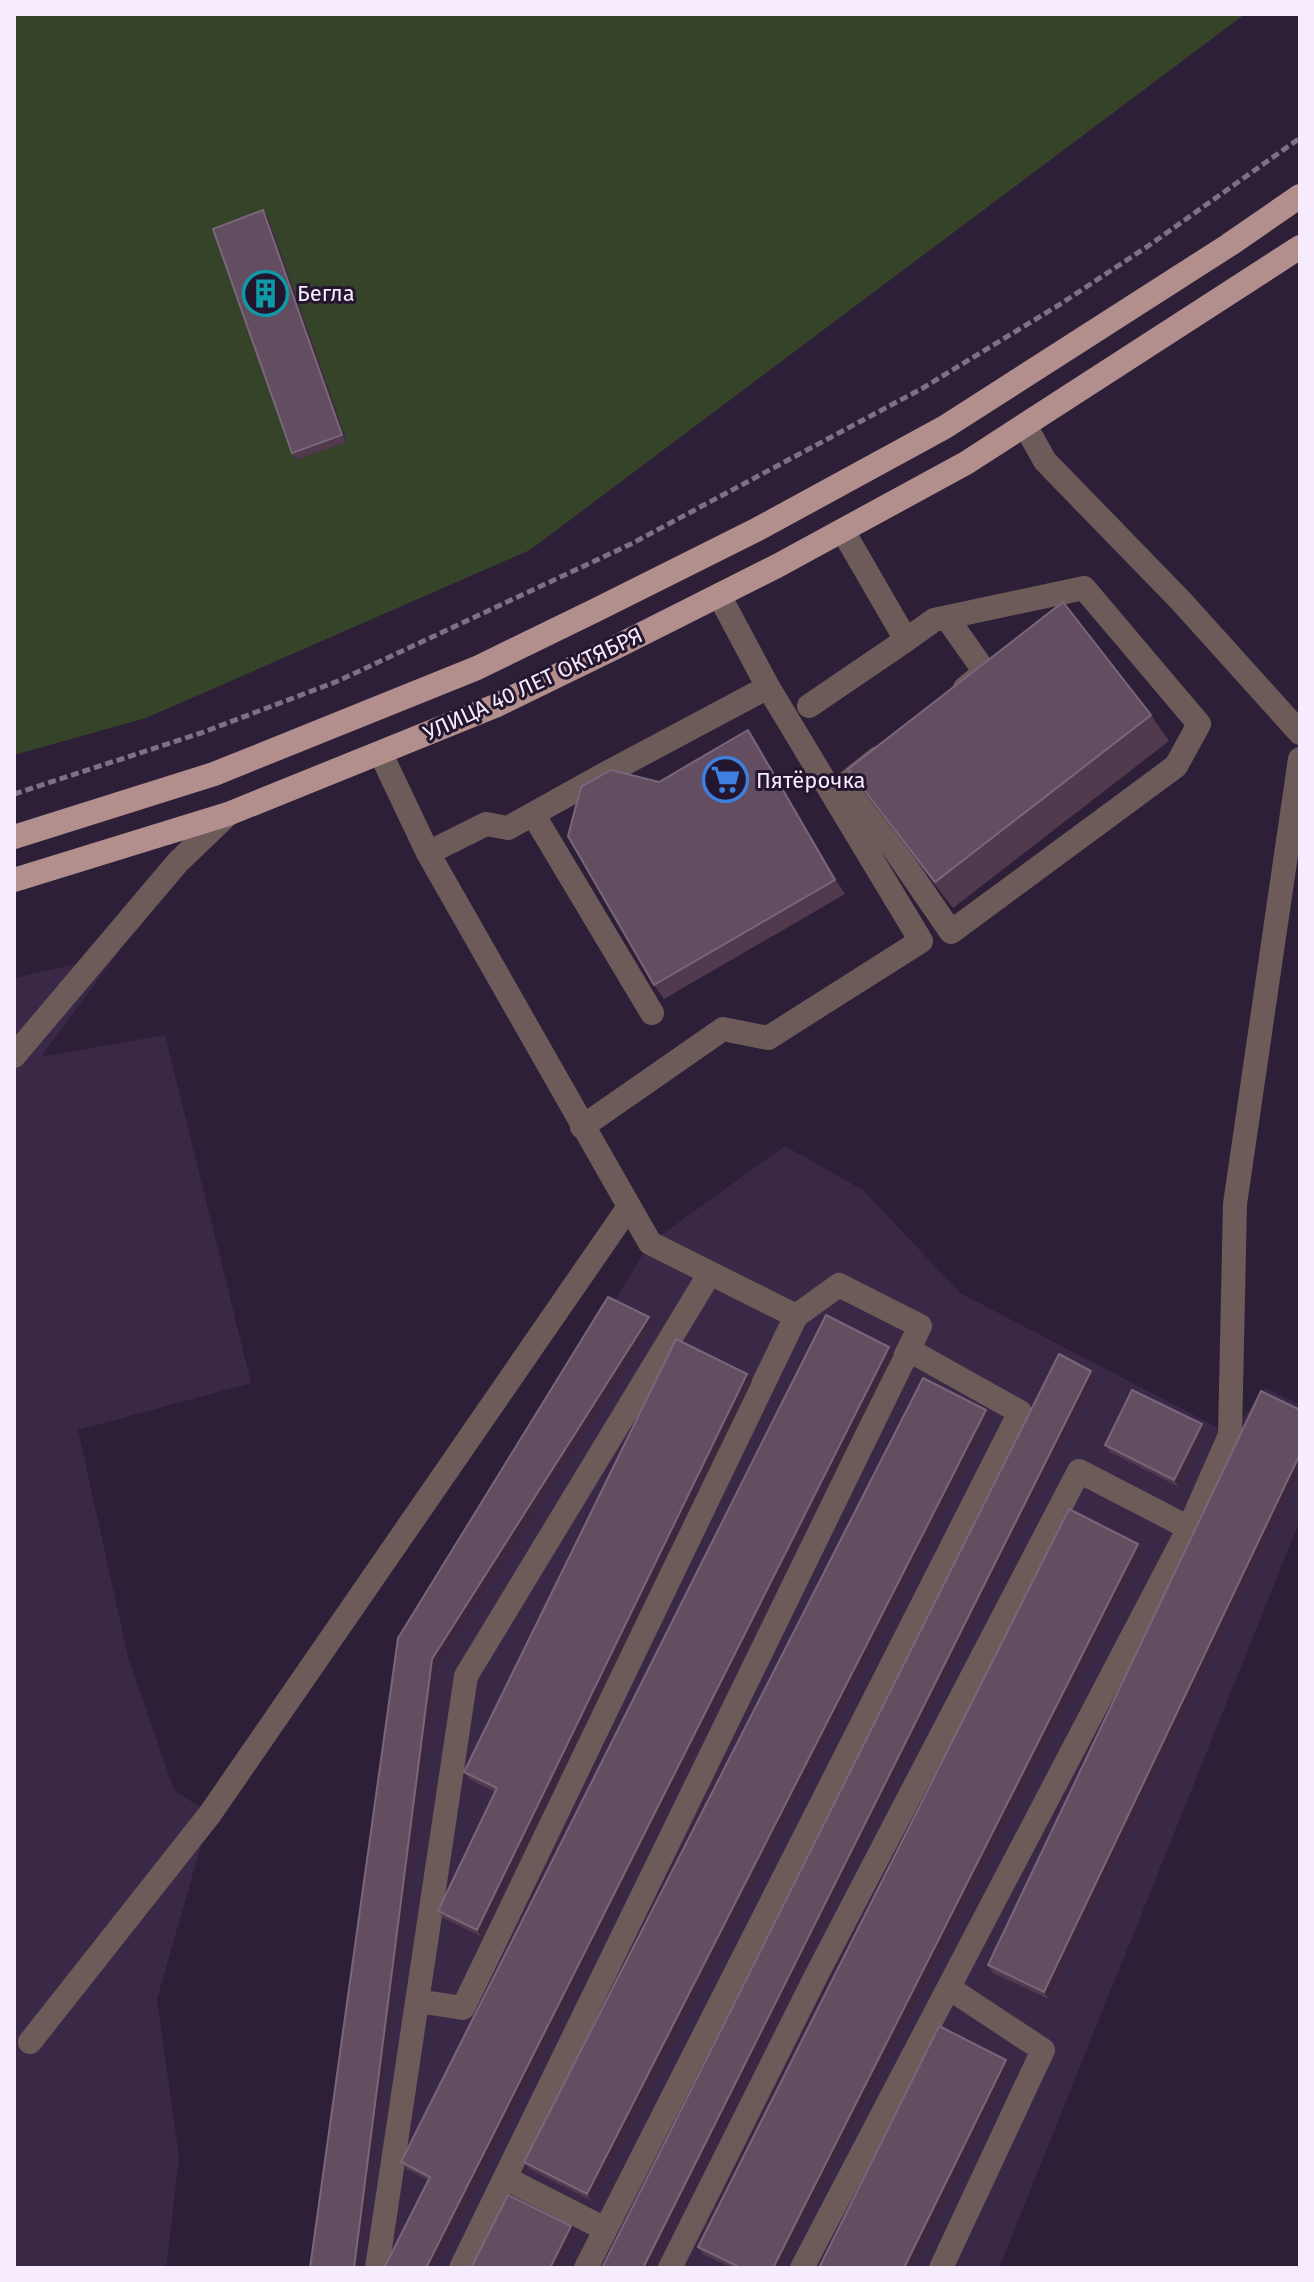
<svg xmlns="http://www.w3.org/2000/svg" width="1314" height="2282" font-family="'Fira Sans',sans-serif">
<rect width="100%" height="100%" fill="#2e1f39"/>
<path fill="#3a2847" d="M116 955 41 1057 165 1035 251 1383 78 1430 128 1657 174 1790 210 1814 157 1999 179 2158 166 2268H14V978Z
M785 1146 863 1190 960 1293 1230 1434 1266 1388 1300 1405V1520L999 2268H316L403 1645 650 1243Z"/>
<path fill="#354328" d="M14 14H1245L530 550 146 718 14 755Z"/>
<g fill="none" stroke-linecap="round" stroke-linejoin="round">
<path stroke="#7d7087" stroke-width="5" stroke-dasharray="8 4" stroke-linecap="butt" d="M14 794 201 733 338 681 631 544 923 388 1059 305 1151 244 1300 138"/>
<path stroke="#6c5b59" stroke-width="24" d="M1026 427 1045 461 1181 601 1300 733
M719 595 768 687
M947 618 985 672 965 688
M809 706 906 640 843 531
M381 754 428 853 650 1243 796 1316 839 1285 920 1326 461 2268
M878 758 848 782 951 932 1176 766 1199 724 1084 588 934 620 906 640
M533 814 652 1013
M428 853 486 824 508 828 603 775 768 687 921 941 768 1038 723 1029 582 1127
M14 1056 178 862 228 814
M417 2001 463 2008 796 1316
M30 2042 210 1814 628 1208
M505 2178 605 2229
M377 2268 466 1676 710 1273
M586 2268 1020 1412 909 1350
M670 2268 816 1976 1079 1471 1189 1528
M802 2268 1189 1528 1230 1435 1235 1204 1300 759
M941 2268 1043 2050 949 1988"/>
<path stroke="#b28f8c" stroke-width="24" d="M14 837 214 774 477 668 598 609 758 529 945 427 1229 245 1300 196
M14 880 228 814 495 706 616 647 777 566 966 463 1300 247"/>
</g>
<path fill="#51394e" d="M268 217 347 442 296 460 292 453Z
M1151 715 1169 741 953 908 866 795 848 769Z
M748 730 757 744 845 894 664 999 654 985 659 782Z
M889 1347 894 1354 428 2180 406 2169 401 2162Z
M752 1381 482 1937 443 1918 438 1911 495 1792 469 1779 464 1772Z
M1300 1410V1471L1049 1999 993 1973 988 1965Z
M991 1417 592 2201 529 2169 524 2162Z
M1202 1424 1206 1431 1179 1487 1110 1452 1105 1445Z
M1138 1544 1143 1551 782 2268H732L703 2254 698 2247Z"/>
<path fill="#3c273e" d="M263 210 268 217 347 442 342 435Z
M748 730 757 744 845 894 835 880Z
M649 1317 654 1324 437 1666 359 2268H354L432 1659Z
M889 1347 894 1354 435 2268H426Z
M1091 1371 1096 1378 651 2268H643Z
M747 1374 752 1381 482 1937 477 1930Z
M986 1410 991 1417 592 2201 587 2194Z
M1202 1424 1206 1431 1179 1487 1174 1480Z
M1300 1454V1471L1049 1999 1044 1992Z
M1138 1544 1143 1551 782 2268H773Z
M1006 2060 1011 2067 912 2268H904Z
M571 2226 576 2233 559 2268H550Z"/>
<path fill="#634d61" stroke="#7a667a" stroke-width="2" d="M263 210 342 435 292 453 213 229Z
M1063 602 1151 715 935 882 848 769Z
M748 730 835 880 654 985 568 836 581 787 611 770 659 782Z
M608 1297 649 1317 432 1659 354 2268H310L398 1638Z
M826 1315 889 1347 426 2268H384L430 2177 401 2162Z
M676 1339 747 1374 477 1930 438 1911 497 1788 464 1772Z
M1059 1354 1091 1371 643 2268H602Z
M923 1378 986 1410 587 2194 524 2162Z
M1132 1390 1202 1424 1174 1480 1105 1445Z
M1261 1391 1300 1410V1454L1044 1992 988 1965Z
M1069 1509 1138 1544 773 2268H741L698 2247Z
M939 2026 1006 2060 904 2268H819Z
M508 2195 571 2226 550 2268H471Z"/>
<defs>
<symbol id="building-ring" viewBox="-11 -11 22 22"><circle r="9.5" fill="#24162e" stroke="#0f9aa8" stroke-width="1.5"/><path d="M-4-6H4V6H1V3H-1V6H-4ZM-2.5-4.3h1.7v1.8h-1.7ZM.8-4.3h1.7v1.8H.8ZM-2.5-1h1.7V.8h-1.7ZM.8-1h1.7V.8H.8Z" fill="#0f9aa8"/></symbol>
<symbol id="supermarket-ring" viewBox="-11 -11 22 22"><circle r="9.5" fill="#24162e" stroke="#3f7fe0" stroke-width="1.5"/><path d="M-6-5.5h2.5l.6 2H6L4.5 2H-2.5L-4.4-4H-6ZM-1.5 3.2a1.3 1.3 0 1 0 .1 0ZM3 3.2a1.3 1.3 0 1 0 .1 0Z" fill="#3f7fe0"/></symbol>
</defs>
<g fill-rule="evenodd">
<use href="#building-ring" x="240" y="268" width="51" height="51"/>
<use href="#supermarket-ring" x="700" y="754" width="51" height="51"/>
</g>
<g text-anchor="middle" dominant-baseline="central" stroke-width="6" stroke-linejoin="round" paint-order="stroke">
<g font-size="22" fill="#f6ecfe" stroke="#24162e" text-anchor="start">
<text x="297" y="293">Бегла</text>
<text x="756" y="780">Пятёрочка</text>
</g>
<g font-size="22" fill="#f6ecfe" stroke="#24162e">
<text transform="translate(533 684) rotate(-25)">УЛИЦА 40 ЛЕТ ОКТЯБРЯ</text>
</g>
</g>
<rect width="1314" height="2282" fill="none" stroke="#f6ecfe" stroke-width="32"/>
</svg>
